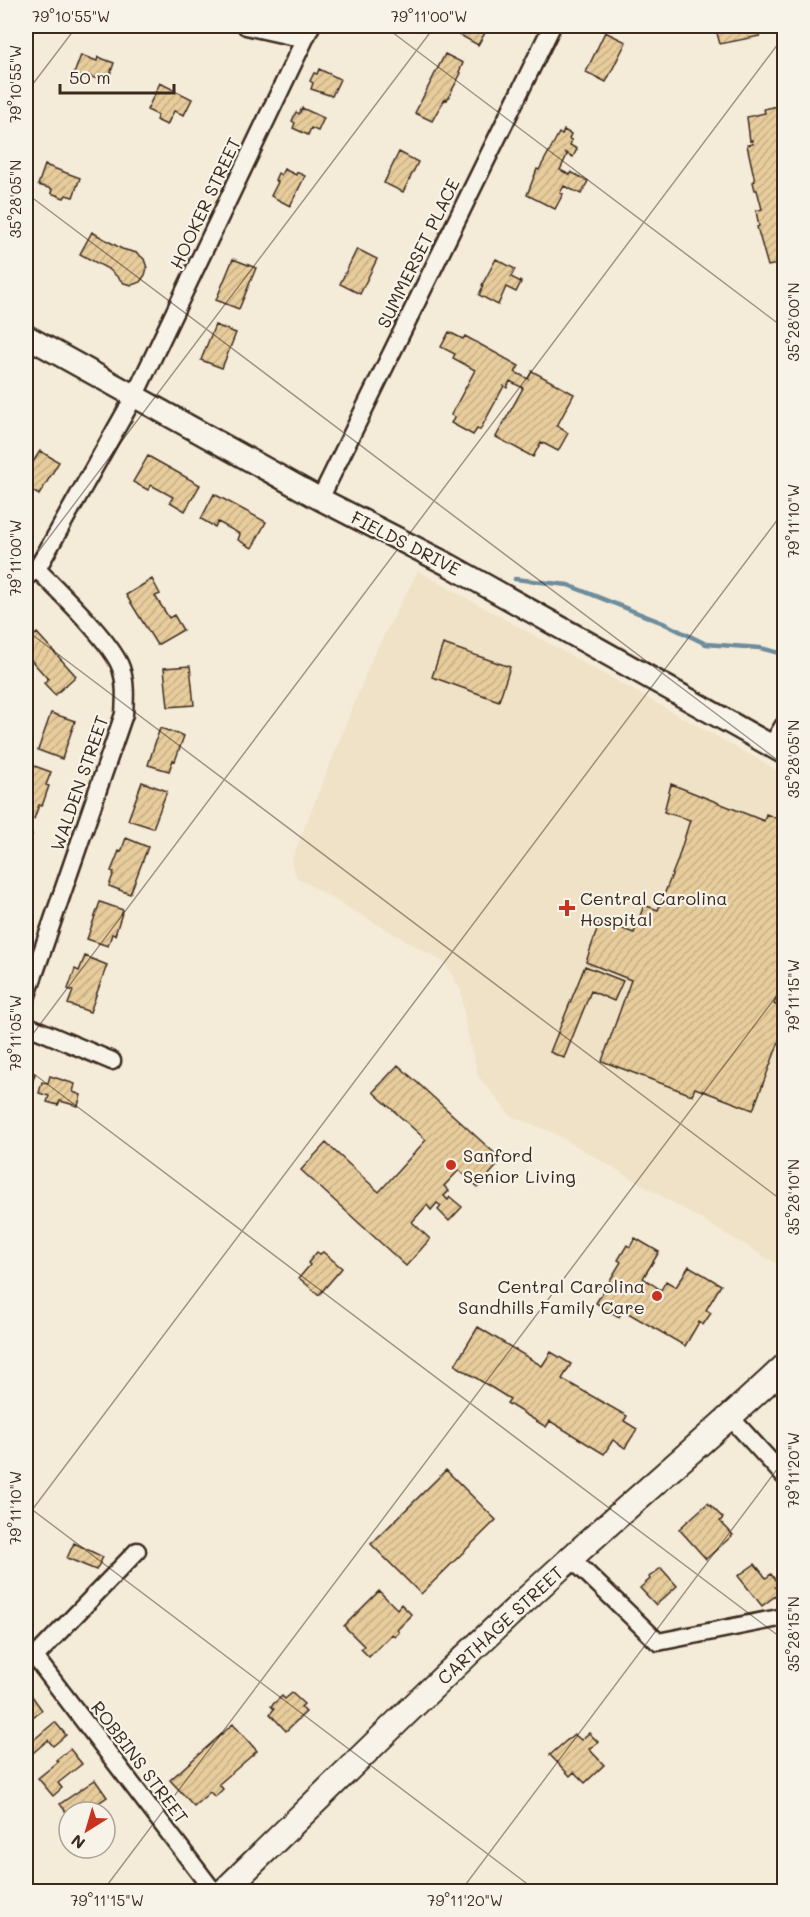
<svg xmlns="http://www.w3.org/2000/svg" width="810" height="1917" font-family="Mali,sans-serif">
<defs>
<pattern id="building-hatch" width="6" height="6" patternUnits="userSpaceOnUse" patternTransform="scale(1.5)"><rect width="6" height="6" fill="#e7cc9c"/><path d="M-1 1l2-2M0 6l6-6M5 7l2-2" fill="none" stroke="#c7af86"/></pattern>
</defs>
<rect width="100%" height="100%" fill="#f4ebd9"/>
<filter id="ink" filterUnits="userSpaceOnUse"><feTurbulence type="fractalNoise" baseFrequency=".0167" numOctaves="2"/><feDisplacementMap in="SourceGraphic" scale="12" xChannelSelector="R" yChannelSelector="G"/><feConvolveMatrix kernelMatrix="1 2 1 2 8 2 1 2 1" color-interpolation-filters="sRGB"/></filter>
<g filter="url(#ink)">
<path fill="#f0e2c7" d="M418 571 784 774V1268L554 1133 511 1116 478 1076 466 1027 461 991 445 963 297 878 291 862 373 656Z"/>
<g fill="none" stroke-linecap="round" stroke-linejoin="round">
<path stroke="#6d8c9c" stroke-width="4.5" d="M515 579 568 585 663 623 706 644 760 648 784 654"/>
</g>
<path fill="url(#building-hatch)" stroke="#3b2a1e" stroke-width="1.5" d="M456 26H489L478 45 460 35 461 33 454 29Z
M715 26H758L760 36 720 44Z
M605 32 626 42 606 82 586 72Z
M445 54 463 63 459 72 461 73 447 100 445 99 440 107 432 121 415 113Z
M81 55 97 61 98 57 114 63 107 83 87 75 86 78 74 74Z
M319 69 340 79 332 96 311 89 313 83 310 81 314 73 317 74Z
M160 83 192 99 184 115 174 111 167 125 156 120 158 115 147 110Z
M782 105 783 108H784V127L779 128 784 154V208H782L784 214V263L768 266 757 227 759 226 756 211 762 209 757 190H755L753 182 755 181 747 145 753 144 752 140 750 141 747 117 765 113 764 109Z
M302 108 324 118 318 131 311 128 308 135 293 128 295 123 292 121 296 112 299 114Z
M564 130 571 134 569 139 572 140 570 145 577 149 573 157 566 153 567 155 560 170 570 175 571 172 588 181 581 194 564 186 560 193 563 194 555 209 527 195 537 169 539 170 559 133 562 135Z
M399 152 418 162 403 192 384 183Z
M45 165 80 178 73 197 66 195 64 198 51 193 52 189 38 185Z
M284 169 296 175 297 172 305 176 290 206 271 196 278 182 275 180 278 173 281 175Z
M92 232 122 249 137 253 144 259 147 268 145 275 140 282 132 285 124 283 110 270 80 254Z
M357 249 377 259 360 294 340 284Z
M233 259 256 268 239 309 216 300Z
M496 259 515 269 511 277 521 282 516 292 506 287 498 305 479 295 483 286 482 285Z
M215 325 236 333 222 368 201 360Z
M449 332 463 339 465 336 519 366 515 372 528 379 532 371 574 394 557 426 568 433 558 451 541 442 533 457 496 437 523 388 510 381 507 388 504 386 480 430 477 429 473 435 451 423 455 417 451 415 475 370 453 358 455 354 441 347Z
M40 451 59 462 39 495 26 487V469L31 460 33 462Z
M148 456 200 485 185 511 170 502 173 497 151 485 148 490 133 482Z
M214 494 266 522 252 548 238 540 240 534 218 522 215 527 201 519Z
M152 579 160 594 155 596 169 618 174 615 183 630 157 645 126 595Z
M37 633 76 676 55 695 44 683 48 679 31 660 26 664V643Z
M443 644 510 667 499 701 432 677Z
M190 666 194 705 168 707 164 668Z
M51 713 75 721 62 759 38 750Z
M160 728 184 736 175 761 173 760 169 771 148 765Z
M29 764 51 772 46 785 49 786 42 806 39 805 34 819 26 816V772Z
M142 782 167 791 153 828 128 820Z
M671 784 764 821 766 814 784 821V991L780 989 774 1004 784 1008V1041L780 1039 753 1110 695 1088 692 1095 602 1061 631 980 586 962 600 921 634 933 644 905 658 910 677 862 690 820 664 812Z
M26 833 32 835 26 854Z
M126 838 148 847 130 894 109 886 114 872 111 871 119 851 121 852Z
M100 902 123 910 115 935 112 934 108 946 87 939Z
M85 956 107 965 90 1012 68 1004 73 991 68 989 75 969 79 971Z
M585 966 623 981 614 1001 591 991 564 1058 550 1052Z
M26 1065 32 1067 30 1072 35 1074 30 1088 26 1087Z
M398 1065 502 1160 478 1187 459 1170 444 1186 449 1191 444 1196 448 1200 450 1197 462 1207 449 1221 438 1210 441 1206 437 1203 431 1210 427 1205 412 1222 430 1239 406 1266 301 1170 326 1143 379 1192 426 1140 373 1092Z
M50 1076 75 1084 73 1092 81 1095 78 1106 60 1101 58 1105 47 1102 49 1096 39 1093 42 1082 48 1083Z
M635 1238 659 1252 643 1278 661 1290 666 1281 676 1287 689 1266 721 1285 706 1310 711 1313 703 1325 699 1322 685 1346 623 1310 619 1317 596 1303 621 1262 618 1260 627 1245 630 1247Z
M317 1252 320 1254 323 1252 342 1268 319 1295 299 1278 310 1265 308 1263Z
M478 1327 542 1366 551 1352 571 1364 562 1379 627 1416 624 1421 637 1429 625 1448 613 1440 604 1454 550 1421 546 1427 507 1403 510 1399 455 1365Z
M446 1470 496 1520 421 1594 371 1544Z
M708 1503 723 1518 720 1521 733 1535 706 1559 679 1529Z
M74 1543 103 1557 96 1570 67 1558Z
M755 1564 766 1578 771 1574 779 1585 775 1587 779 1593 762 1606 738 1576Z
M661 1568 677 1586 656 1605 640 1588 650 1579 649 1577Z
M379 1591 397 1609 401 1604 412 1615 397 1630 399 1632 395 1637 392 1634 369 1657 361 1649 364 1646 344 1626Z
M29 1692 42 1710 26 1722V1695Z
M292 1693 304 1704 301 1707 306 1712 286 1731 270 1714 274 1709 271 1706 282 1696 285 1699Z
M55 1722 66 1735 53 1746 48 1740 27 1758 26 1739 27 1737 31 1742Z
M233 1724 257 1751 219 1784 223 1789 215 1797 210 1792 194 1806 170 1780Z
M589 1733 598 1742 589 1749 604 1765 585 1783 574 1772 570 1776 550 1755 574 1734 581 1740Z
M70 1749 82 1764 58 1783 62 1788 53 1796 38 1778 58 1762 56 1760Z
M95 1780 107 1797 94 1806 91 1803 79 1812H69V1816L60 1804Z"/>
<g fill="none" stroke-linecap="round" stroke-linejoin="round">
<defs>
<path id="minor" d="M246 26 304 39
M320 499 552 26
M26 577 37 569 134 397 311 26
M771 746 784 725
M26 998 124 714C125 698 126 683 121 668 112 642 58 591 37 569
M26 1025 112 1061
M731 1418 784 1476
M571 1558 658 1642 784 1617
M35 1657 214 1892
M26 1662 35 1657 137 1551"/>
<path id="tertiary" d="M26 336 320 499 449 565 784 753"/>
<path id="secondary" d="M223 1892C338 1780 452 1666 571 1558 642 1493 715 1432 784 1367"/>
</defs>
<use href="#minor" stroke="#3b2a1e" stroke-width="21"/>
<use href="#tertiary" stroke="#3b2a1e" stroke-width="26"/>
<use href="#secondary" stroke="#3b2a1e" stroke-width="28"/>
<use href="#minor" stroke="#f7f3e8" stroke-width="16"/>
<use href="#tertiary" stroke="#f7f3e8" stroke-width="21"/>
<use href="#secondary" stroke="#f7f3e8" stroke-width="24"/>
</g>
</g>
<path fill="none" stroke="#3b2a1e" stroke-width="1.5" stroke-opacity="0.45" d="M384 26 784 328M26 93 77 26M26 193 784 765M26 568 435 26M26 630 784 1202M26 1043 784 36M26 1068 784 1640M26 1505 538 1892M26 1518 784 511M102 1892 784 986M460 1892 784 1460"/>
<g fill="#c8321e" stroke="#f7f3e8" stroke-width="2">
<path d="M564 899h6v6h6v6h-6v6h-6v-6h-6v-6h6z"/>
<circle cx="451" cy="1165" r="6"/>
<circle cx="657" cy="1296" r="6"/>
</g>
<g text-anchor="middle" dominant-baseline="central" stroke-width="4.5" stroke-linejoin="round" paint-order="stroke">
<g font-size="18" fill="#3b2a1e" stroke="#f7f3e8">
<text transform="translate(205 203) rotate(-65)">HOOKER STREET</text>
<text transform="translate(418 253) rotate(-64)">SUMMERSET PLACE</text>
<text transform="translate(406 543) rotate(27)">FIELDS DRIVE</text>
<text transform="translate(79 783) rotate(-71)">WALDEN STREET</text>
<text transform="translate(500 1625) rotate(-43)">CARTHAGE STREET</text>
<text transform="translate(140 1762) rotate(53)">ROBBINS STREET</text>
</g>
<g font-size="18" fill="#3b2a1e" stroke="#f7f3e8" text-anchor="start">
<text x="580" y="898">Central Carolina<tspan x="580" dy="21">Hospital</tspan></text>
<text x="463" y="1155">Sanford<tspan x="463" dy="21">Senior Living</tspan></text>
<text x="645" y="1286" text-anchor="end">Central Carolina<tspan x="645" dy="21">Sandhills Family Care</tspan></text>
</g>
</g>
<rect width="810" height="1917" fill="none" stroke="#f7f3e8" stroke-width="66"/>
<g transform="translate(87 1830) rotate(217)"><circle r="28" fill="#f7f3e8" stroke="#aca397" stroke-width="1.5"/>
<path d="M0-4.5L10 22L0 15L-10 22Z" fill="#c8321e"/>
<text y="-9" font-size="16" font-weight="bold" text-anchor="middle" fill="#3b2a1e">N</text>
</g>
<path d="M60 84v9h114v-9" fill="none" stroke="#3b2a1e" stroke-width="3"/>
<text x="69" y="84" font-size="18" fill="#3b2a1e" stroke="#f7f3e8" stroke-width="4.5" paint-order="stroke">50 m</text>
<rect x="33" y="33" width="744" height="1851" fill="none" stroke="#3b2a1e" stroke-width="2"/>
<g font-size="15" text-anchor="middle" fill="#3b2a1e">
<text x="71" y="22">79°10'55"W</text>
<text x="429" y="22">79°11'00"W</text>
<text transform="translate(16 84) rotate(-90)" y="5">79°10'55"W</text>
<text transform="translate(16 199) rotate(-90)" y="5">35°28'05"N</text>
<text transform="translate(794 322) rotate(-90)" y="5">35°28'00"N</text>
<text transform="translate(794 521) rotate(-90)" y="5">79°11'10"W</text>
<text transform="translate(16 558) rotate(-90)" y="5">79°11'00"W</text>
<text transform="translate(794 759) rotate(-90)" y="5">35°28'05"N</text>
<text transform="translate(794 996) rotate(-90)" y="5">79°11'15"W</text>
<text transform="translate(16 1033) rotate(-90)" y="5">79°11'05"W</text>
<text transform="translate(794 1197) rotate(-90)" y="5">35°28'10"N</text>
<text transform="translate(794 1470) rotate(-90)" y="5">79°11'20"W</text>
<text transform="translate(16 1508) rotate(-90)" y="5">79°11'10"W</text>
<text transform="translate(794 1634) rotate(-90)" y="5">35°28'15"N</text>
<text x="107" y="1906">79°11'15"W</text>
<text x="465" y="1906">79°11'20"W</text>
</g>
</svg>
